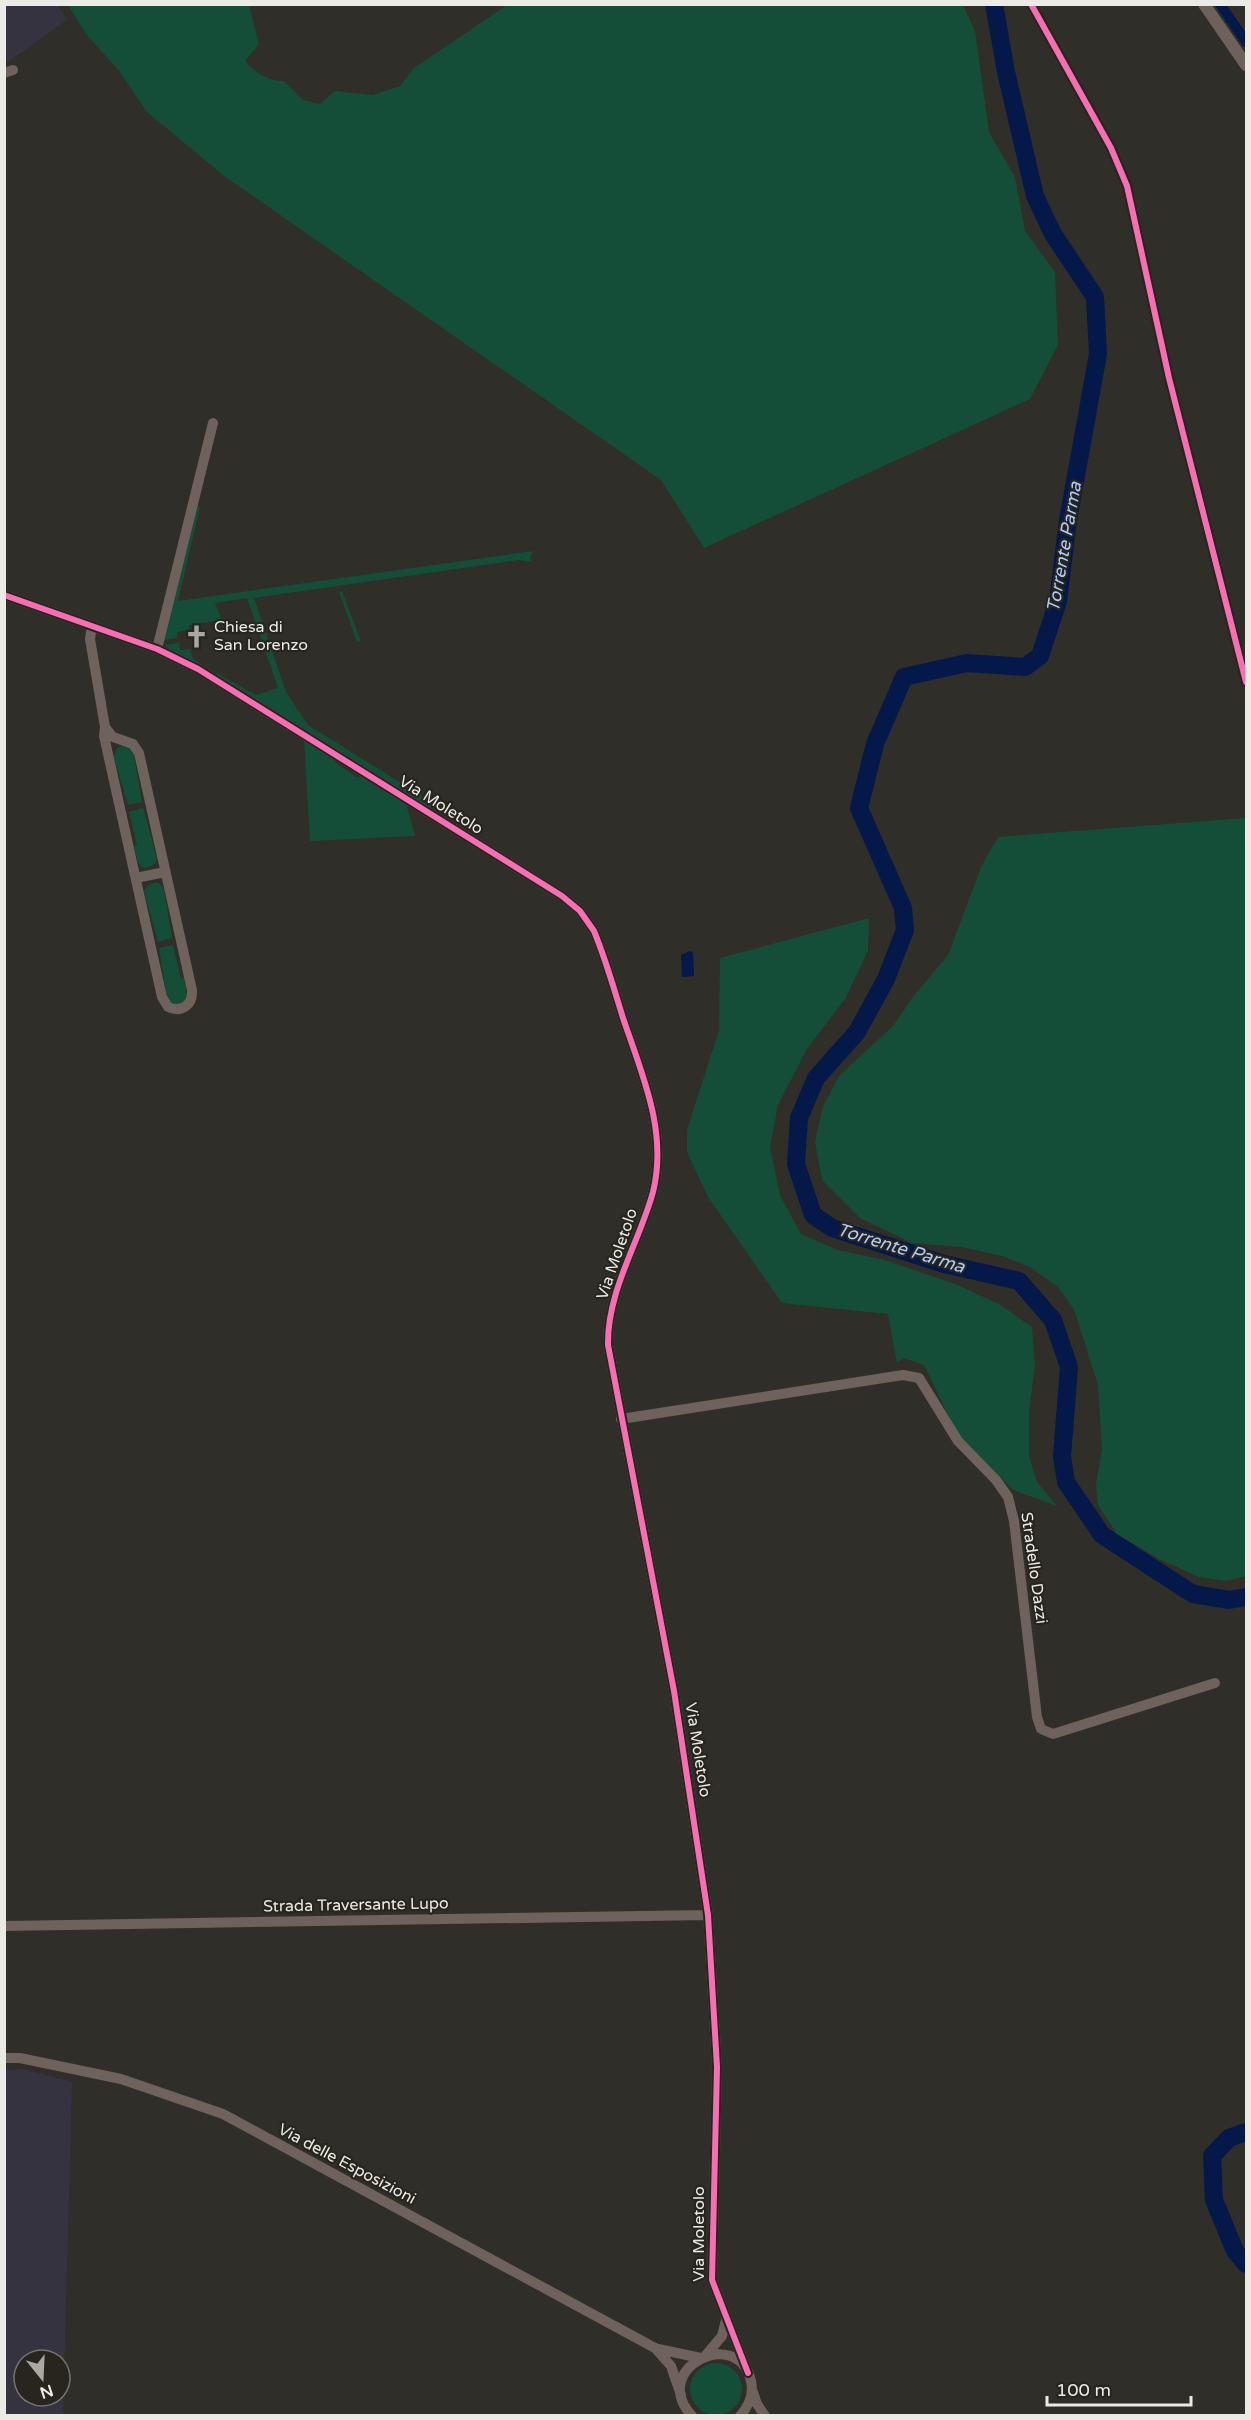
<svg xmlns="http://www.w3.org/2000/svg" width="1251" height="2420" font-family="'Varela Round',sans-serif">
<rect width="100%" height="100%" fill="#2f2e29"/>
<path fill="#363341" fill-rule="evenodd" d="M4 5H57L67 20 5 64Z
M24 2069 72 2082 63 2415H5V2070ZM24 2360H60V2396H24Z"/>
<path fill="#154e38" d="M68 5H249L259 44 245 61C257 74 267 81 284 81L303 100 320 104 335 91 373 95 400 86 414 68 507 5H963L975 31 989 132 1015 177 1025 231 1055 272 1058 345 1030 399 704 548 661 480 224 176 147 112 119 71 86 34Z
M195 506 200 507 178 601 533 551 530 558 533 562 518 560 254 598 286 692 308 725 433 803 429 810 216 676 217 673 256 695 278 688 247 598 215 603 222 620 189 625V630L177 632V638L163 640Z
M342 591 361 641 357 642 339 592Z
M179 643 180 650 190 649 192 657 202 665 201 666 167 648 165 645Z
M304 739 331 756C336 765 349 771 356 777L361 776 410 806 407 807 415 836 310 841Z
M124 745 133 750 142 802 128 805 114 757 117 748Z
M143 808 157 858C155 866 150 868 143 867L138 863 134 846 137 845 129 812Z
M1246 818V1576L1226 1581 1199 1577 1159 1559 1117 1534 1098 1505 1096 1484 1102 1450 1098 1385 1074 1309 1058 1287 1030 1267 1002 1256 962 1247 912 1243 860 1218 822 1180 815 1142 823 1106 839 1076 893 1026 912 998 948 955 981 867 998 837Z
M156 882 161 885 164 890 172 938 158 942 144 891 147 886Z
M869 918 868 951 845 999 807 1049 778 1105 770 1147 780 1195 801 1234 837 1250 884 1260 958 1285 999 1304 1032 1327 1035 1366 1029 1411V1456L1037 1482 1057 1506 1013 1490 957 1433 924 1365 904 1358 897 1363 888 1314 782 1303 708 1197 687 1152V1130L719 1030 720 958Z
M173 945 181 979 184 978 187 996 184 1002 177 1005 171 1003 167 997 159 948Z
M690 2389a26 26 0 1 1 52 0a26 26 0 1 1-52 0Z"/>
<path fill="#041849" d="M690 951 693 953 694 976 682 977 681 955Z"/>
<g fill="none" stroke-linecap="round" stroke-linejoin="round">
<path stroke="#041849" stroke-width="10" d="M1220 4 1246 42"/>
<path stroke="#041849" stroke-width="18" d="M994 4 1006 72 1035 196 1053 234 1095 297 1098 354 1068 520 1058 601 1040 656 1025 667 967 663 904 677 875 744 859 808 903 908 905 930 886 979 857 1032 816 1078 799 1118 796 1164 813 1215 832 1228 944 1264 1019 1281 1053 1320 1069 1367 1062 1456 1066 1482 1102 1535 1193 1594 1229 1600 1246 1597
M1246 2132 1229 2138 1212 2156 1214 2200 1235 2251 1246 2264"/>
<path stroke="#6f615b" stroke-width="10" d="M4 73 13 70
M4 595 157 649 198 669 562 896 580 911 594 931C606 960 614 989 623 1018 642 1074 668 1132 653 1192 639 1243 607 1291 608 1345L674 1691 708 1915 717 2067 712 2280 748 2373
M92 626 90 639 105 727 104 736 162 997 168 1007C182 1013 193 1005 192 990L139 753 133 744 113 737 105 727
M157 649 213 423
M136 878 165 872
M621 1419 903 1375 919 1378 958 1441 996 1480 1008 1497 1014 1521 1037 1717 1041 1729 1053 1734 1215 1683
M4 1926 708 1915
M4 2058H20L121 2079 223 2114 655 2348 671 2366 681 2395
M658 2349 701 2358
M706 2355 722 2336 726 2320
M753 2392 757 2404 765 2416
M692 2416C648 2369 737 2324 751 2381 754 2394 749 2406 740 2416"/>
<path stroke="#6e615b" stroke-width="12" d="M1204 4 1246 65"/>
<defs>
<path id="cycleway" d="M1031 4 1111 148 1127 186 1169 378 1246 682
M4 595 157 649 198 669 562 896 580 911 594 931C606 960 614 989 623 1018 642 1074 668 1132 653 1192 639 1243 607 1291 608 1345L674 1691 708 1915 717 2067 712 2280 748 2373"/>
</defs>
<use href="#cycleway" stroke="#27251e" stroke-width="10"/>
<use href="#cycleway" stroke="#f96db3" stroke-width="6"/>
</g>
<defs>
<symbol id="church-bare" viewBox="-9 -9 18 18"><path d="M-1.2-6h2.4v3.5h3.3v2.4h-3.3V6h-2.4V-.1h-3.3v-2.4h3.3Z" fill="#a9a8a3" stroke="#27251e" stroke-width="2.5" paint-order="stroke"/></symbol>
</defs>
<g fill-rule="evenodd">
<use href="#church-bare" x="180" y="620" width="33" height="33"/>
</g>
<g text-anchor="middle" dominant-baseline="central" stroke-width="4.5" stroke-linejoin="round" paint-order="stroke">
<g font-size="16" fill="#ebeae5" stroke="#27251e" text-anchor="start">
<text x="214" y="627">Chiesa di<tspan x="214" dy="18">San Lorenzo</tspan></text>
</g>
<g font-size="16" fill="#ebeae5" stroke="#27251e">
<text transform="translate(441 805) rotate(32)">Via Moletolo</text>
<text transform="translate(617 1254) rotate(-71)">Via Moletolo</text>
<text transform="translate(1034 1568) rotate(82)">Stradello Dazzi</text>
<text transform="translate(698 1750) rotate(81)">Via Moletolo</text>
<text transform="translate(356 1905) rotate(-1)">Strada Traversante Lupo</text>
<text transform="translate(347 2164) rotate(28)">Via delle Esposizioni</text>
<text transform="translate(699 2234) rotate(-90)">Via Moletolo</text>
</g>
<g font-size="18" font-style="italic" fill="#adcbff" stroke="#27251e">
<text transform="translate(1064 547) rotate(-80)">Torrente Parma</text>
<text transform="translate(901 1248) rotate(17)">Torrente Parma</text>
</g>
</g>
<rect width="1251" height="2420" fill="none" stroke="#ebeae5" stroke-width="12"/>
<g transform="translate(42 2378) rotate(162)"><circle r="28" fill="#27251e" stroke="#75746e" stroke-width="1.5"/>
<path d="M0-4.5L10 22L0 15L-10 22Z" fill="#a9a8a3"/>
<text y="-9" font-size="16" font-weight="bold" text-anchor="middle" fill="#ebeae5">N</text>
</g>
<path d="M1047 2396v9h144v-9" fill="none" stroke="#ebeae5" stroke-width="3"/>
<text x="1056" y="2396" font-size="18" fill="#ebeae5" stroke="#27251e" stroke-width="4.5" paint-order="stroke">100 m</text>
</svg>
